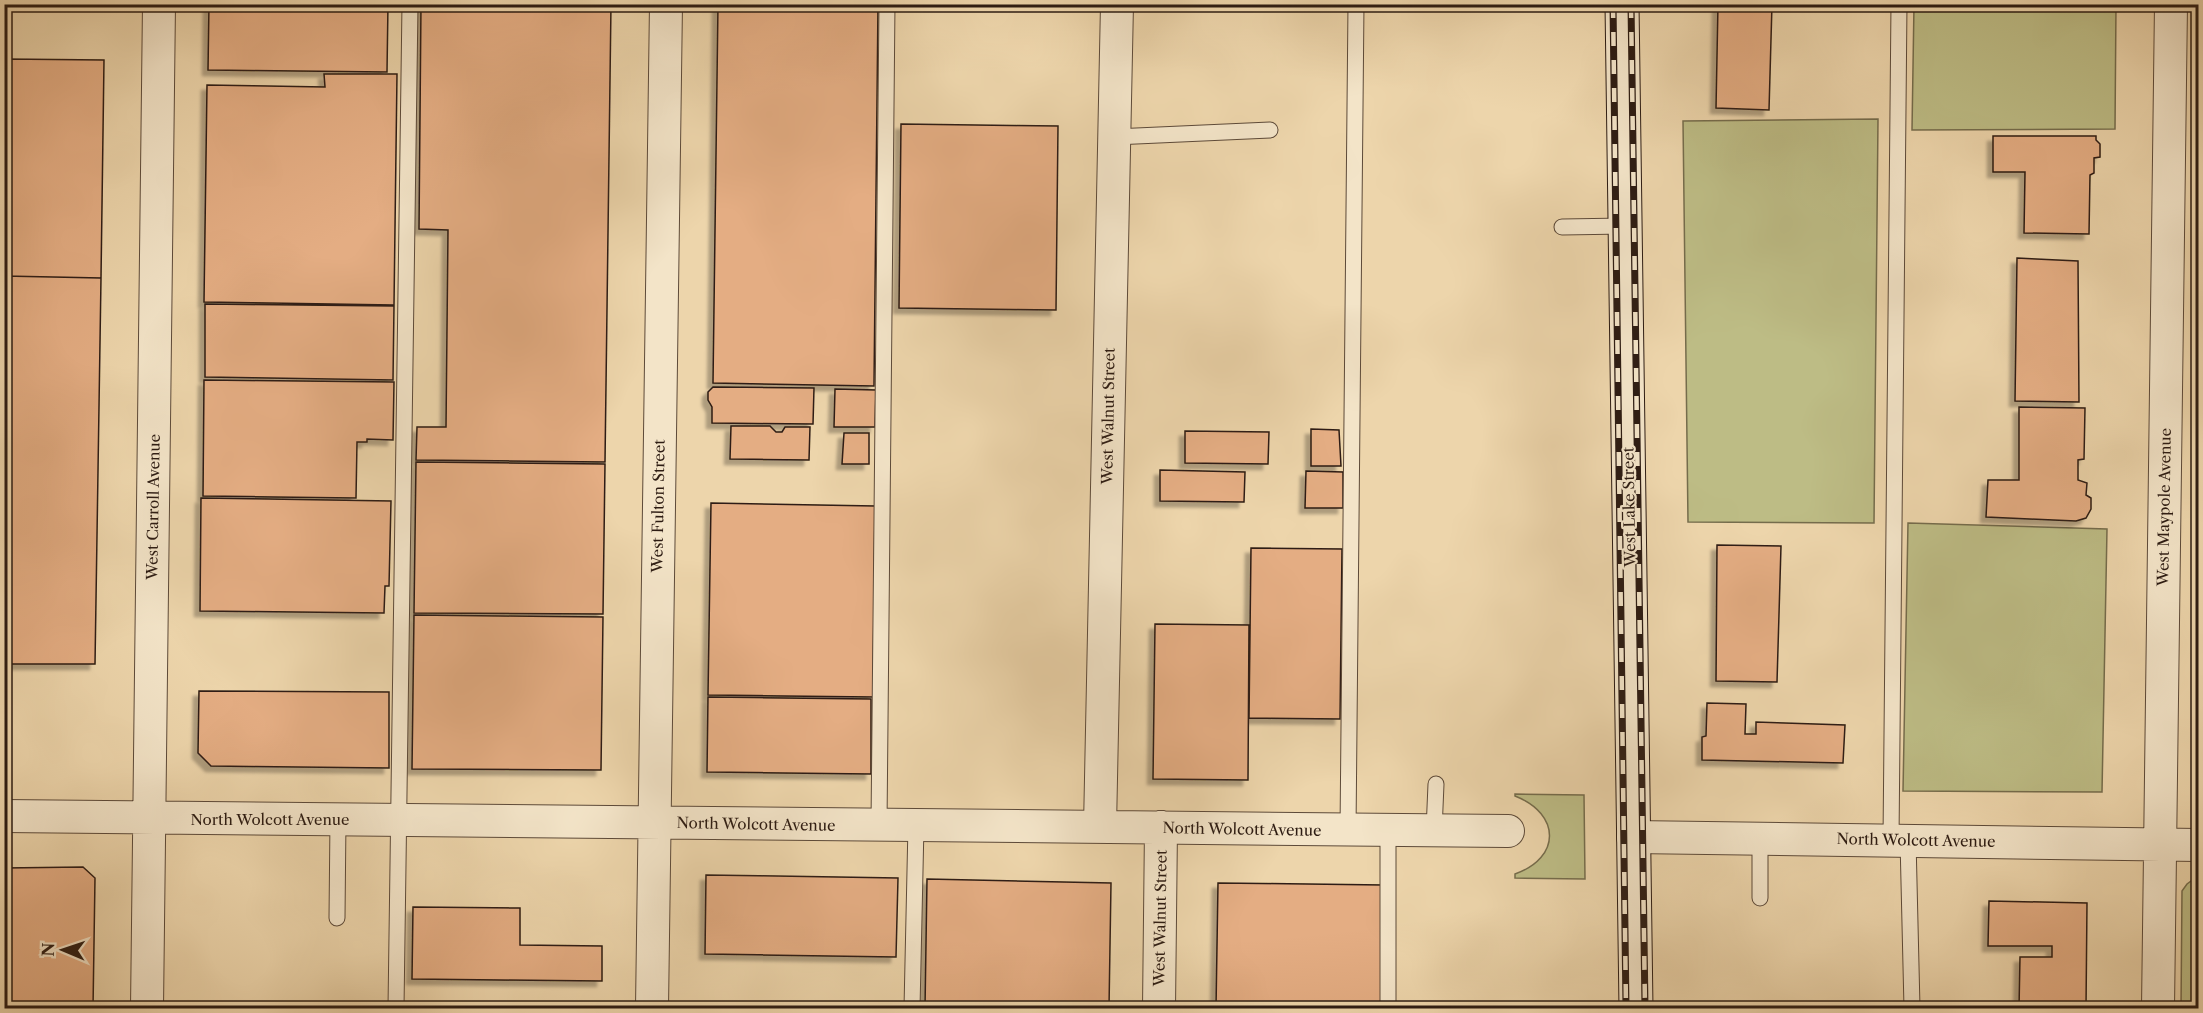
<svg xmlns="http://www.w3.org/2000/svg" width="2203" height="1013" font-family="'Libre Caslon Text',serif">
<defs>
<filter id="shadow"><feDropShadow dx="-5.5" dy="5.5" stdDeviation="1.5" flood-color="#0004"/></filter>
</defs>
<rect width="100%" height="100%" fill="#edd5ab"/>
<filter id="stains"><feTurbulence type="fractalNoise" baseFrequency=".00333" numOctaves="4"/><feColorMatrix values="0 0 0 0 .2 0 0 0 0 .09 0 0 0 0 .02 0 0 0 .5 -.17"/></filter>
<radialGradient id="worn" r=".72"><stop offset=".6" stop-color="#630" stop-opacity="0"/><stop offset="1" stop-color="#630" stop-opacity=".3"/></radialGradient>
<path fill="#bdbc85" stroke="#756c4c" stroke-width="1.5" d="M1914 5H2116L2115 129 1912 130Z
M1878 119 1874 523 1688 522 1683 121Z
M1908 523 2107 529 2102 792 1903 791Z
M1515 794 1584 795 1585 879 1515 878V874C1561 858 1561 814 1515 796Z
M2198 876V1008H2181L2182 891 2187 884Z"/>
<path fill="#e4ad83" stroke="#2d1c13" stroke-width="1.5" filter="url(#shadow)" d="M209 4H388L387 72 208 70Z
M421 4H611L605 462 416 460 417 427H446L448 230 419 229Z
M718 4H878L874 386 713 383Z
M1718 4H1772L1769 110 1716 108Z
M4 59 104 60 101 278 4 276Z
M324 74H397L394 305 204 302 207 85 325 87Z
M901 124 1058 126 1056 310 899 308Z
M1993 136H2096V140L2100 144V157L2094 158V173L2090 175 2089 234 2024 233 2025 172H1993Z
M2017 258 2078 261 2079 402 2015 401Z
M4 276 101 278 95 664H6L4 659Z
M205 304 394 306 393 380 205 377Z
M204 380 394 382 393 440 367 439V442H357L356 498 203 496Z
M713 387 814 388 813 424 712 423V407L708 400V392Z
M835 389 876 390 875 427H834Z
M2019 407 2085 408 2084 459 2078 460V480L2087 483 2086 495 2091 498V509L2086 518 2076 521 1986 517 1988 480H2019Z
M731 426H770L776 432H782L785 427H810L809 460 730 459Z
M1311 429 1339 430 1341 466H1311Z
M1185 431 1269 432 1268 464 1185 463Z
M844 433H869V464H842Z
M416 462 605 464 603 614 414 613Z
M1160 470 1245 472 1244 502 1160 501Z
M1306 471 1343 472V508H1305Z
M201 498 391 501 389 586H385L384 613 200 611Z
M711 503 875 506 873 697 708 695Z
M1717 545 1781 546 1777 682 1716 681Z
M1251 548 1342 549 1340 719 1249 718Z
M414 615 603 617 601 770 412 769Z
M1155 624 1249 625 1248 780 1153 779Z
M199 691 389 692V768L211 766 198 753Z
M708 697 871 699V774L707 772Z
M1707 703 1746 704 1745 734H1756V722L1845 725 1843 763 1702 760V737L1706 736Z
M83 867 95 878 93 1008H4V868Z
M706 875 898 878 896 957 705 954Z
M927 879 1111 883 1109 1008H925Z
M1218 883 1383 885 1382 1008H1216Z
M1989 901 2087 903 2086 1008H2019L2020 957H2052V946H1988Z
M413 907 520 908V945L602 946V981L412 979Z"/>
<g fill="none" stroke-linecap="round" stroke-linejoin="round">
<defs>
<path id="service" d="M1114 137 1270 130
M1562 227 1625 226
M879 825 887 4
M1348 831 1356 4
M1434 831 1436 784
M1760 838V898
M1891 840 1899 4
M1908 840 1912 1008
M337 918 338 819
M396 1008 410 4
M912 1008 916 825
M1388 1008V830"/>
<path id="minor" d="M4 816 1508 831
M1100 827 1117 4
M1633 837 2198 845
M147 1008 159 4
M652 1008 666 4
M1159 1008 1161 827
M2158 1008 2171 4"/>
<path id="secondary" d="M1622 4 1636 1008"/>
</defs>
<use href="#service" stroke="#5d4a39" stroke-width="17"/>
<use href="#minor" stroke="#5d4a39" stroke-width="34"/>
<use href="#secondary" stroke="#2d1c13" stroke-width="35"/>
<use href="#service" stroke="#f3e4c8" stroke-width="15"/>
<use href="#minor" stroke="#f3e4c8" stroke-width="32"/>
<use href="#secondary" stroke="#f3e4c8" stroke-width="33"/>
<defs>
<path id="rail" d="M1613 4 1626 1008
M1631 4 1645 1008"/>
</defs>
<use href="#rail" stroke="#2d1c13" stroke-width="7"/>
<use href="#rail" stroke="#f3e4c8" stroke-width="4.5" stroke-dasharray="14" stroke-linecap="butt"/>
</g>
<g text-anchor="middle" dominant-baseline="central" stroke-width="4.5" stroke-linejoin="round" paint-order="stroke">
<g font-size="15" fill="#2d1c13" stroke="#f3e4c8">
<text transform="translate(1108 416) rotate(-89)">West Walnut Street</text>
<text transform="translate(658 506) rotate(-89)">West Fulton Street</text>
<text transform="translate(153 507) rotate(-89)">West Carroll Avenue</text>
<text transform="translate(1629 507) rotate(-91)">West Lake Street</text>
<text transform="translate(2164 507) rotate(-89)">West Maypole Avenue</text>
<text x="270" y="819">North Wolcott Avenue</text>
<text transform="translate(756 824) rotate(1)">North Wolcott Avenue</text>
<text transform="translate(1242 829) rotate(1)">North Wolcott Avenue</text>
<text transform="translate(1916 840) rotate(1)">North Wolcott Avenue</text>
<text transform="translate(1160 918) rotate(-89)">West Walnut Street</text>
</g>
</g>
<rect width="2203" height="1013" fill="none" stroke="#edd5ab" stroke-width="24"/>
<rect x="6" y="6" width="2191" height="1001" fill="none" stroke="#2d1c13" stroke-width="3"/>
<rect x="12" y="12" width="2179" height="989" fill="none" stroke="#2d1c13" stroke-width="1.5"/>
<g transform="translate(63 950) rotate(272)" stroke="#f3e4c8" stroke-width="4.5" paint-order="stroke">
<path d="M0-4.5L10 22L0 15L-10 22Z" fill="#2d1c13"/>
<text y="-9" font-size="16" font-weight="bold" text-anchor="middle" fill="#2d1c13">N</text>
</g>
<rect width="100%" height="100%" filter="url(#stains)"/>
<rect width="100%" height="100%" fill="url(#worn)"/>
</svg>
